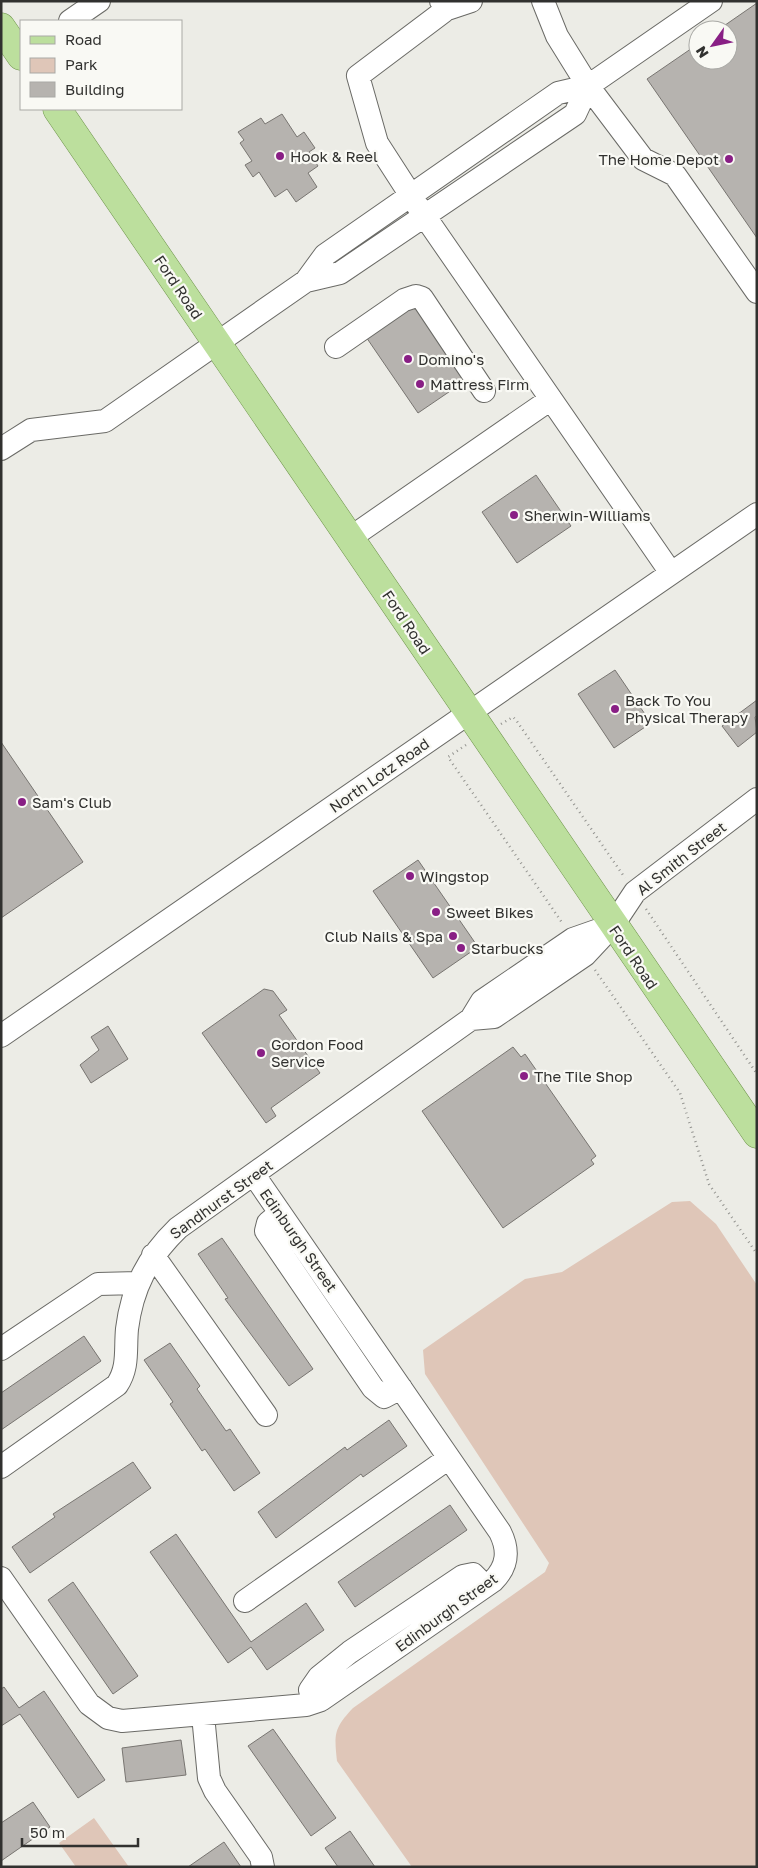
<svg xmlns="http://www.w3.org/2000/svg" width="758" height="1868" font-family="'Golos Text',sans-serif">
<rect width="100%" height="100%" fill="#ecece6"/>
<path fill="#dfc6b8" d="M690 1201 716 1224 757 1285V1867H412L337 1761C334 1734 334 1728 353 1708L545 1572 549 1563 425 1374 423 1350 525 1279 562 1272 672 1202Z
M94 1818 129 1867H76L59 1843Z"/>
<path fill="#b6b3af" stroke="#787571" d="M757 3V238L647 79 698 44V60H728V30H718Z
M282 114 297 137 304 132 315 148 309 152 318 166 308 173 317 187 296 202 287 189 275 197 259 172 253 177 245 165 252 161 240 143 244 140 238 132 261 118 265 124Z
M412 303 465 381 418 413 364 334Z
M536 475 571 526 517 563 482 512Z
M615 670 651 723 614 748 578 694Z
M757 700V716L755 717 757 732 738 747 722 726Z
M1 742 83 862 1 918Z
M418 860 478 947 433 978 373 891Z
M264 989 273 991 287 1010 279 1015 320 1073 271 1108 276 1116 266 1123 202 1033Z
M108 1026 128 1059 91 1083 80 1065 99 1050 91 1037Z
M513 1047 521 1057 525 1054 596 1156 591 1160 594 1164 503 1228 422 1111Z
M222 1238 313 1369 289 1386 225 1299 228 1298 198 1254Z
M84 1336 101 1361 1 1430V1393Z
M170 1343 200 1386 197 1389 226 1431 230 1429 260 1473 234 1491 205 1449 202 1451 170 1404 173 1402 144 1360Z
M389 1420 407 1446 363 1477 361 1474 276 1538 258 1512 345 1447 347 1450Z
M133 1462 151 1488 30 1573 12 1547 55 1517 53 1514Z
M450 1505 467 1530 355 1607 338 1582Z
M176 1534 251 1642 306 1603 324 1630 267 1670 251 1647 228 1663 150 1552Z
M73 1582 138 1676 113 1694 48 1600Z
M4 1687 19 1708 44 1691 105 1780 78 1798 20 1714 1 1726V1689Z
M273 1729 336 1818 311 1836 248 1746Z
M181 1740 186 1775 126 1782 122 1748Z
M33 1802 50 1827 1 1861V1823Z
M350 1831 375 1867H338L325 1848Z
M224 1842 241 1867H188Z"/>
<g fill="none" stroke-linecap="round" stroke-linejoin="round">
<defs>
<path id="minor" d="M441 1 447 9 471 1
M543 1 557 36 588 86 643 159 675 175 757 292
M447 9 358 76 377 143 417 205 671 573
M70 21 99 1
M588 86 711 1
M336 347 404 300 416 296 422 298 484 391
M1 449 31 430 105 421 306 281 340 273 575 114 588 86 558 93 325 255 306 281
M350 538 551 399
M613 925 635 892 757 799
M1 1036 757 514
M280 1213 268 1223 266 1231 373 1388 384 1397 401 1388
M153 1255 266 1415
M1 1349 98 1284 138 1283
M1 1467 117 1385C129 1367 125 1350 127 1329 132 1288 148 1257 178 1228L471 1019 482 1001 573 939 613 925 585 955 494 1017 471 1019
M1 1578 89 1704 108 1718 122 1721 306 1705 321 1700 493 1581C508 1566 509 1550 500 1532L254 1175
M245 1601 449 1458
M314 1702 310 1690 319 1677 350 1652 463 1576 473 1574 485 1586
M203 1715 209 1778 215 1791 261 1857 263 1867"/>
<path id="major" d="M1 27 21 56
M57 109 757 1134"/>
</defs>
<use href="#minor" stroke="#6a6a66" stroke-width="24"/>
<use href="#major" stroke="#6f944c" stroke-width="29"/>
<path stroke="#949490" stroke-width="2.5" stroke-dasharray="1 4" stroke-linecap="butt" d="M501 724 513 717 516 720 625 878
M466 745 448 757 563 924
M646 909 757 1074
M595 970 680 1093 709 1184 757 1254"/>
<use href="#minor" stroke="#fff" stroke-width="22"/>
<use href="#major" stroke="#bcdf9d" stroke-width="28"/>
</g>
<g fill="#891f85" stroke="#f9f9f4" stroke-width="2">
<circle cx="280" cy="156" r="5"/>
<circle cx="729" cy="159" r="5"/>
<circle cx="408" cy="359" r="5"/>
<circle cx="420" cy="384" r="5"/>
<circle cx="514" cy="515" r="5"/>
<circle cx="615" cy="709" r="5"/>
<circle cx="22" cy="802" r="5"/>
<circle cx="410" cy="876" r="5"/>
<circle cx="436" cy="912" r="5"/>
<circle cx="453" cy="936" r="5"/>
<circle cx="461" cy="948" r="5"/>
<circle cx="261" cy="1053" r="5"/>
<circle cx="524" cy="1076" r="5"/>
</g>
<g text-anchor="middle" dominant-baseline="central" stroke-width="4.5" stroke-linejoin="round" paint-order="stroke">
<g font-size="15" fill="#31312f" stroke="#f9f9f4" text-anchor="start">
<text x="290" y="156">Hook &amp; Reel</text>
<text x="719" y="159" text-anchor="end">The Home Depot</text>
<text x="418" y="359">Domino's</text>
<text x="430" y="384">Mattress Firm</text>
<text x="524" y="515">Sherwin-Williams</text>
<text x="625" y="700">Back To You<tspan x="625" dy="17">Physical Therapy</tspan></text>
<text x="32" y="802">Sam's Club</text>
<text x="420" y="876">Wingstop</text>
<text x="446" y="912">Sweet Bikes</text>
<text x="443" y="936" text-anchor="end">Club Nails &amp; Spa</text>
<text x="471" y="948">Starbucks</text>
<text x="271" y="1044">Gordon Food<tspan x="271" dy="17">Service</tspan></text>
<text x="534" y="1076">The Tile Shop</text>
</g>
<g font-size="15" fill="#31312f" stroke="#f9f9f4">
<text transform="translate(179 287) rotate(56)">Ford Road</text>
<text transform="translate(407 622) rotate(56)">Ford Road</text>
<text transform="translate(379 775) rotate(-35)">North Lotz Road</text>
<text transform="translate(681 858) rotate(-38)">Al Smith Street</text>
<text transform="translate(634 957) rotate(56)">Ford Road</text>
<text transform="translate(221 1199) rotate(-36)">Sandhurst Street</text>
<text transform="translate(299 1240) rotate(55)">Edinburgh Street</text>
<text transform="translate(446 1612) rotate(-36)">Edinburgh Street</text>
</g>
</g>
<rect width="758" height="1868" fill="none" stroke="#31312f" stroke-width="5"/>
<rect x="20" y="20" width="162" height="90" fill="#f9f9f4" stroke="#a9a9a5"/>
<rect x="30" y="36" width="25" height="8" fill="#bcdf9d" stroke="#a9a9a5"/>
<text x="65" y="45" font-size="15" fill="#31312f">Road</text>
<rect x="30" y="58" width="25" height="15" fill="#dfc6b8" stroke="#a9a9a5"/>
<text x="65" y="70" font-size="15" fill="#31312f">Park</text>
<rect x="30" y="82" width="25" height="15" fill="#b6b3af" stroke="#a9a9a5"/>
<text x="65" y="95" font-size="15" fill="#31312f">Building</text>
<g transform="translate(713 45) rotate(237)"><circle r="24" fill="#f9f9f4" stroke="#a9a9a5"/>
<path d="M0-4L9 19L0 12L-9 19Z" fill="#891f85"/>
<text y="-8" font-size="14" font-weight="bold" text-anchor="middle" fill="#31312f">N</text>
</g>
<path d="M22 1838v8h116v-8" fill="none" stroke="#31312f" stroke-width="2.5"/>
<text x="30" y="1838" font-size="15" fill="#31312f" stroke="#f9f9f4" stroke-width="4" paint-order="stroke">50 m</text>
</svg>
